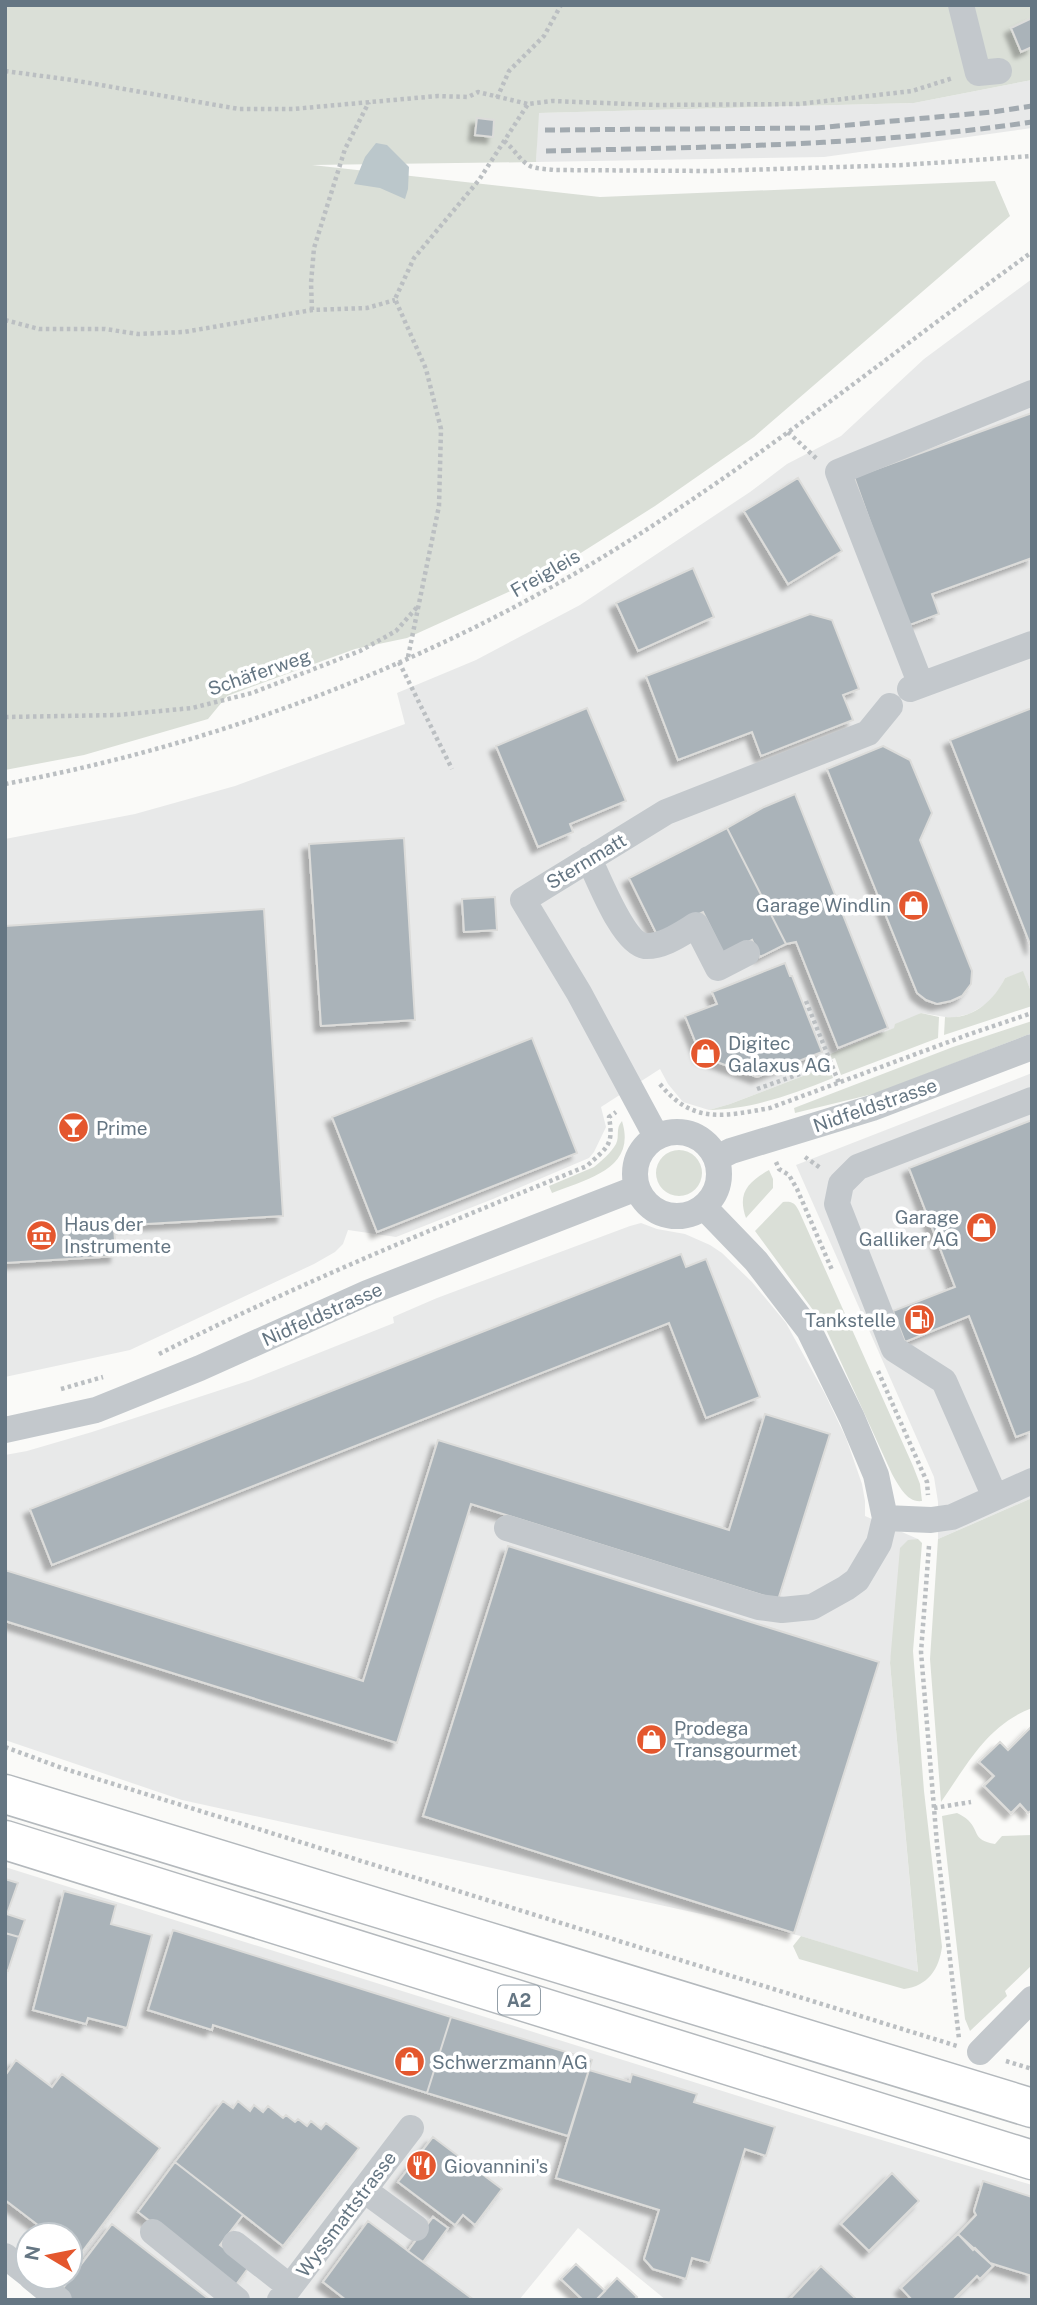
<svg xmlns="http://www.w3.org/2000/svg" width="1037" height="2305" font-family="'Public Sans',sans-serif">
<defs>
<filter id="shadow"><feDropShadow dx="-6" dy="6" stdDeviation="2" flood-color="#0004"/></filter>
</defs>
<rect width="100%" height="100%" fill="#fafaf8"/>
<path fill="#e8e9e9" fill-rule="evenodd" d="M1032 80V128L824 157 536 162 538 113 914 103Z
M1032 279V994L1023 972 1005 978 998 992 985 1005 969 1014 952 1018 921 1013 895 1028 825 1056 829 1066 730 1104 709 1110 683 1102 668 1084 660 1069 601 1107 606 1127 594 1152 589 1158 493 1199 396 1237 348 1230 343 1244 335 1252 314 1264 130 1350 5 1377V839L135 814 235 786 405 724 397 693 476 660 580 605 750 492 787 464 841 436 924 359Z
M1032 1073V1498L938 1539V1502L934 1477 796 1165Z
M641 1223 657 1229 685 1234 710 1245 722 1253 752 1282 786 1323 825 1394 846 1438 862 1484 865 1501V1516L918 1539 908 1541 890 1663 918 1973 801 1936 182 1800 5 1740V1455L27 1451 92 1432 251 1380 394 1323 393 1317 437 1298 630 1226Z
M5 1867 828 2124 1032 2185V2300H666L578 2228 519 2300H44L5 2269ZM28 2235H70V2277H28Z"/>
<path fill="#dadfd7" d="M5 5H1032V80L914 103 539 113 536 162 312 165 600 197 995 181 1010 216 754 437 655 506 546 575 407 638 355 649 227 696 208 719 84 755 5 770Z
M1023 971 1032 994V1006L944 1035 945 1017C972 1020 994 1001 1005 978Z
M921 1013 939 1017 938 1038 841 1075 835 1058 832 1059 830 1054 894 1028 895 1024Z
M1032 1021V1033L877 1093 795 1113 794 1108 953 1047Z
M829 1066 833 1078C793 1094 753 1109 709 1110L730 1104Z
M622 1121C637 1169 587 1179 552 1193L549 1186 594 1167C601 1161 611 1153 616 1144 620 1136 615 1129 622 1121Z
M656 1173a23 23 0 1 1 46 0a23 23 0 1 1-46 0Z
M769 1170 773 1179V1188L746 1218C737 1193 748 1182 769 1170Z
M783 1202C792 1201 795 1203 799 1211L913 1466 920 1484 922 1501C907 1503 899 1486 892 1474L824 1325 755 1231Z
M1032 1498V1708C987 1725 967 1765 941 1802L930 1659 938 1539Z
M918 1539 922 1543 913 1651 924 1791 942 1947C939 1969 928 1986 904 1989L799 1959 793 1946 801 1936 918 1972 890 1663 900 1548 908 1540Z
M957 1813C961 1815 965 1817 968 1820 980 1832 972 1840 995 1844L1002 1836 1032 1835V1965L1005 1991 1007 1996 970 2031 965 2019 942 1816Z"/>
<path fill="#bbc7cb" d="M376 143 387 145 409 167 408 189 405 199 380 188 354 184 365 157Z"/>
<path fill="#aab3b9" stroke="#dcdcda" stroke-width="2" filter="url(#shadow)" d="M1032 18V47L1021 52 1011 28Z
M477 118 494 120 493 137 475 135Z
M1032 413V558L932 594 939 614 907 626 854 477Z
M798 478 842 551 788 584 744 511Z
M693 568 714 617 638 651 616 603Z
M810 614 832 620 859 689 843 695 853 720 761 756 752 732 678 760 646 676Z
M587 708 626 801 570 824 573 832 538 847 496 746Z
M1032 708V949L950 740Z
M883 746 910 760 932 813 920 840 972 971 971 984 962 996 951 1001 937 1004 926 1000 917 993 827 769Z
M795 794 888 1028 838 1048 796 942 786 944 727 828 764 807Z
M727 828 786 944 760 957 752 940 724 955 703 912 657 935 629 878Z
M404 838 415 1020 321 1026 309 844Z
M495 897 497 930 464 932 462 899Z
M264 909 283 1216 114 1226 116 1256 5 1263V926Z
M785 963 790 976H792L822 1052 757 1077 701 1056 685 1016 717 1004 712 992Z
M532 1038 577 1153 377 1232 332 1117Z
M1032 1120V1431L1016 1437 969 1316 905 1342 893 1311 955 1287 909 1168Z
M681 1254 686 1267 706 1259 760 1397 706 1418 669 1323 52 1565 30 1509Z
M765 1414 830 1434 778 1600 471 1504 397 1743 5 1621V1570L363 1681 438 1440 729 1530Z
M508 1546 879 1662 794 1933 423 1816Z
M1032 1726V1810L1028 1813 1020 1804 1011 1813 984 1786 994 1776 979 1762 1000 1742 1008 1750Z
M5 1879 18 1883 7 1914 25 1920 19 1937 5 1933Z
M64 1891 116 1905 111 1924 152 1935 127 2028 88 2018 86 2024 33 2010Z
M173 1930 451 2017 427 2093 213 2025 212 2030 148 2010Z
M5 1933 19 1937 8 1971 5 1970Z
M451 2017 592 2060 568 2136 427 2093Z
M16 2060 52 2087 62 2074 160 2148 79 2256 70 2249V2235H51L5 2200V2072L7 2073Z
M589 2070 630 2082 632 2074 697 2094 694 2102 775 2127 766 2156 745 2149 710 2263 692 2258 686 2279 653 2269 644 2259 659 2210 556 2178Z
M223 2101 233 2108 238 2101 250 2111 254 2105 263 2112 268 2106 283 2118 286 2115 295 2122 298 2119 307 2126 311 2121 321 2129 326 2123 359 2148 283 2246 175 2162Z
M433 2137 502 2189 475 2225 463 2215 455 2225 398 2182Z
M175 2162 243 2215 220 2245 249 2267 235 2286 138 2212Z
M892 2173 919 2201 869 2251 841 2224Z
M983 2181 1032 2197V2276L990 2263 958 2234 976 2215 974 2211Z
M433 2217 448 2228 423 2262 408 2251Z
M368 2221 408 2251 474 2300H346L323 2282Z
M112 2224 210 2300H70L60 2292Z
M958 2234 973 2250 975 2248 993 2266 980 2279 977 2276 953 2300H912L901 2288Z
M576 2264 605 2291 596 2300H583L561 2279Z
M821 2266 857 2300H789Z
M617 2278 637 2297 634 2300H596Z"/>
<g fill="none" stroke-linecap="round" stroke-linejoin="round">
<defs>
<path id="highway" d="M5 1794 1032 2108
M5 1840 1032 2160"/>
</defs>
<use href="#highway" stroke="#b4b9bd" stroke-width="41"/>
<path stroke="#bbbfc2" stroke-width="4.5" stroke-dasharray="3.5 3.5" stroke-linecap="butt" d="M5 71 72 80 239 109H293L438 96 468 97 478 92 528 104
M497 98 509 71 544 36 561 5
M504 141C514 148 519 160 530 166 536 169 547 169 554 170L711 171 904 165 1032 156
M312 310 311 283 314 248 345 149 369 102
M5 320 39 329H105L138 334 184 332 312 310 367 308 395 300
M788 432 818 460
M408 657 439 506 441 429 426 369 395 299 414 258 479 180 528 104 552 101 656 105 799 104 912 91 953 78
M399 662 452 769
M5 717 118 715 192 708 252 693 360 651 396 631 418 606
M5 784C207 746 403 674 581 570 739 477 883 359 1032 252
M806 1001 839 1083
M660 1084C693 1125 725 1116 770 1108L970 1034 1032 1013
M757 1089 831 1063
M805 1157 822 1169
M776 1162 779 1169 789 1175 797 1189 832 1270
M159 1354C299 1283 442 1225 587 1166 607 1147 614 1146 609 1117L616 1112
M878 1371 927 1482 928 1495
M61 1389 103 1377
M929 1546 921 1652 937 1844 959 2039
M5 1747 62 1768 957 2046
M934 1808 971 1802
M1006 2061 1032 2069"/>
<path stroke="#c3c8cc" stroke-width="26" d="M961 5 978 73 999 71
M921 685 838 472 1032 393
M910 689 1032 644
M589 859C599 879 623 943 645 946 663 947 681 934 696 925L718 968 747 953
M635 1174a42 42 0 1 1 84 0a42 42 0 1 1-84 0Z
M656 1136 579 993 523 900 666 812 868 733 890 706
M717 1158 731 1151 872 1108 1032 1047
M704 1207 756 1261 809 1330 852 1418 876 1475 885 1518 931 1520 952 1517 1032 1481
M5 1430 96 1410 200 1368 367 1293 637 1188
M995 1497 944 1381 894 1349 837 1204 841 1184 858 1167 1032 1100
M507 1528 759 1607 782 1610 812 1607 846 1588 857 1580 879 1543 885 1518
M980 2052 1032 1999
M364 2190 416 2228
M153 2232 237 2300
M235 2244 290 2287
M5 2256 28 2274
M31 2277 59 2300
M280 2300 411 2128"/>
<use href="#highway" stroke="#fff" stroke-width="38"/>
<path stroke="#a2aab0" stroke-width="5" stroke-dasharray="10 5" stroke-linecap="butt" d="M545 130 816 128 992 112 1032 106
M546 151C708 147 871 146 1032 122"/>
</g>
<defs>
<symbol id="shop-disc" viewBox="-11 -11 22 22"><circle r="9.5" fill="#e4572e" stroke="#fff"/><path d="M-5-2.5h2.3a2.7 3.5 0 0 1 5.4 0H5L5.5 6h-11ZM-1.5-2.5h3a1.5 2.3 0 0 0-3 0Z" fill="#fff"/></symbol>
<symbol id="bar-disc" viewBox="-11 -11 22 22"><circle r="9.5" fill="#e4572e" stroke="#fff"/><path d="M-6-5H6L.8 .8V4.5H3.5V6h-7V4.5H-.8V.8Z" fill="#fff"/></symbol>
<symbol id="museum-disc" viewBox="-11 -11 22 22"><circle r="9.5" fill="#e4572e" stroke="#fff"/><path d="M0-6L6-3V-2H-6V-3ZM-5-1h2V3h-2ZM-1-1h2V3h-2ZM3-1h2V3H3ZM-6 4H6V6H-6Z" fill="#fff"/></symbol>
<symbol id="fuel-disc" viewBox="-11 -11 22 22"><circle r="9.5" fill="#e4572e" stroke="#fff"/><path d="M-5.5-6h7V0h2V4h1.3V-2.5L3-4.5l.8-.8L6-3V5H2.5V1h-1V6h-7ZM-4.2-4.7v3.2H.2V-4.7Z" fill="#fff"/></symbol>
<symbol id="restaurant-disc" viewBox="-11 -11 22 22"><circle r="9.5" fill="#e4572e" stroke="#fff"/><path d="M-5-6h1v4h1v-4h1v4h1v-4h1v5L-1.5 .5V6h-2V.5L-5-1ZM5-6V6H3V1.5H1.5Q1.5-4 5-6Z" fill="#fff"/></symbol>
</defs>
<g fill-rule="evenodd">
<use href="#shop-disc" x="896" y="888" width="35" height="35"/>
<use href="#shop-disc" x="688" y="1036" width="35" height="35"/>
<use href="#bar-disc" x="56" y="1110" width="35" height="35"/>
<use href="#shop-disc" x="964" y="1210" width="35" height="35"/>
<use href="#museum-disc" x="24" y="1218" width="35" height="35"/>
<use href="#fuel-disc" x="902" y="1302" width="35" height="35"/>
<use href="#shop-disc" x="634" y="1722" width="35" height="35"/>
<use href="#shop-disc" x="392" y="2044" width="35" height="35"/>
<use href="#restaurant-disc" x="404" y="2148" width="35" height="35"/>
</g>
<g text-anchor="middle" dominant-baseline="central" stroke-width="7" stroke-linejoin="round" paint-order="stroke">
<rect fill="#fff" stroke="#939fa8" stroke-width="2" x="498" y="1985.5" width="42" height="29" rx="5"/>
<g font-size="18" font-weight="bold" fill="#657683">
<text x="519" y="2000">A2</text>
</g>
<g font-size="19" fill="#657683" stroke="#fff">
<text transform="translate(545 573) rotate(-30)">Freigleis</text>
<text transform="translate(259 672) rotate(-19)">Schäferweg</text>
<text transform="translate(586 861) rotate(-31)">Sternmatt</text>
<text transform="translate(875 1105) rotate(-19)">Nidfeldstrasse</text>
<text transform="translate(322 1314) rotate(-24)">Nidfeldstrasse</text>
<text transform="translate(346 2214) rotate(-53)">Wyssmattstrasse</text>
</g>
<g font-size="19" fill="#657683" stroke="#fff" text-anchor="start">
<text x="891" y="905" text-anchor="end">Garage Windlin</text>
<text x="728" y="1043">Digitec<tspan x="728" dy="22">Galaxus AG</tspan></text>
<text x="96" y="1128">Prime</text>
<text x="959" y="1217" text-anchor="end">Garage<tspan x="959" dy="22">Galliker AG</tspan></text>
<text x="64" y="1224">Haus der<tspan x="64" dy="22">Instrumente</tspan></text>
<text x="896" y="1320" text-anchor="end">Tankstelle</text>
<text x="674" y="1728">Prodega<tspan x="674" dy="22">Transgourmet</tspan></text>
<text x="432" y="2062">Schwerzmann AG</text>
<text x="444" y="2166">Giovannini's</text>
</g>
</g>
<rect width="1037" height="2305" fill="none" stroke="#657683" stroke-width="14"/>
<g transform="translate(49 2256) rotate(280)"><circle r="33" fill="#ffffff" stroke="#c1c8cd" stroke-width="2"/>
<path d="M0-5L12 26L0 18L-12 26Z" fill="#e4572e"/>
<text y="-10" font-size="19" font-weight="bold" text-anchor="middle" fill="#657683">N</text>
</g>
</svg>
